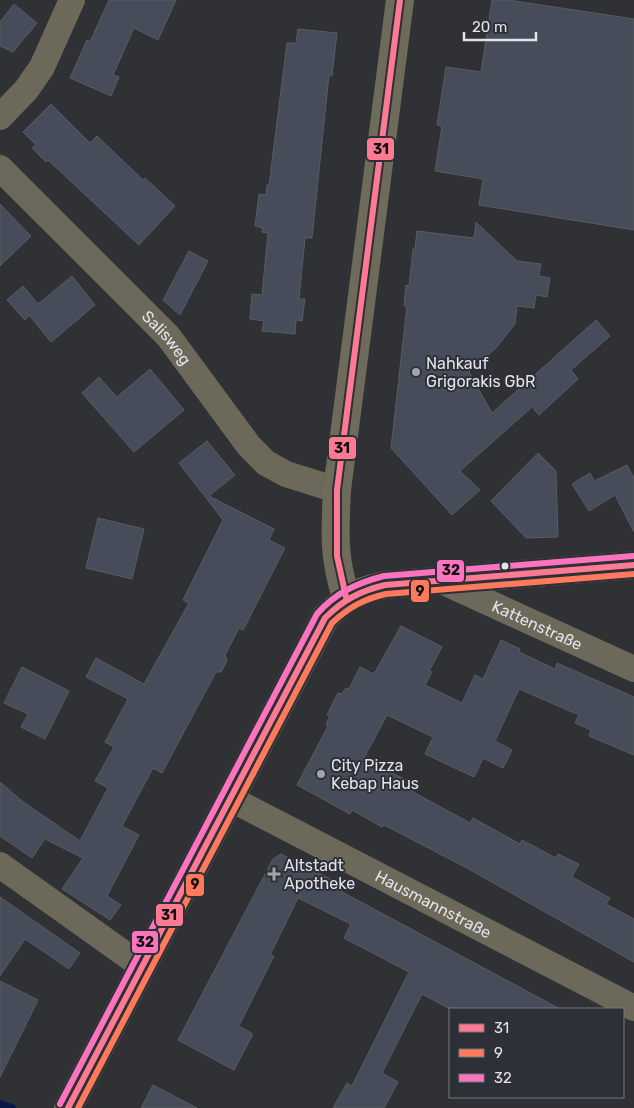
<svg xmlns="http://www.w3.org/2000/svg" width="634" height="1108" font-family="Rubik,sans-serif">
<rect width="100%" height="100%" fill="#2f3135"/>
<g fill="none" stroke-linecap="round" stroke-linejoin="round">
<path stroke="#0a1749" stroke-width="8" d="M0 1104 12 1108"/>
</g>
<path fill="#474c5a" stroke="#595b5f" d="M109 0H176L158 40 134 28 113 75 119 77 111 96 70 78 87 40 90 42Z
M492 0H508L634 19V230L479 205 483 179 435 171 442 126 437 125 446 67 481 72Z
M14 4 37 23 13 52 0 46V22Z
M298 29 337 33 332 76 329 75 312 238H305L299 299H305L302 321 296 320 295 334 262 331 264 321 250 319 252 294 262 295 268 233 262 232 263 228 255 226 259 194 266 195 267 185H269L287 43H296Z
M51 104 90 143 97 136 143 180 145 178 175 206 139 245 48 160 46 162 32 148 36 145 23 132Z
M0 204 31 236 0 266Z
M476 222 517 261 541 264 539 276 550 278 547 297 536 295 534 308 517 306 515 324 496 348 469 372 492 413 596 320 610 336 571 370 578 379 539 415 532 407 460 471 480 490 452 515 391 448 407 306H404L406 285 409 286 413 249H415L417 231 474 238Z
M189 251 208 261 180 315 163 300Z
M72 276 95 305 51 342 29 315 25 320 7 300 23 286 38 304Z
M150 369 184 410 134 452 82 393 99 377 117 397Z
M207 441 235 475 209 496 274 529 269 540 285 548 243 630 239 628 225 655 227 661 221 672H216L162 773 153 768 122 826 139 835 107 896 121 905 110 920 62 889 83 858 45 839 32 858 0 836V782L22 801 80 841 108 788 95 781 114 747 105 742 128 699 86 677 96 658 144 684 189 603 183 600 223 520 179 463Z
M538 453 556 471 558 537 526 538 491 501Z
M627 465 634 478V532L615 495 589 511 572 484 590 473 594 481Z
M98 518 144 529 132 579 86 568Z
M401 626 442 647 429 671 432 672 425 685 462 703 475 675 483 679 501 640 520 649 519 652 555 669 557 663 634 697V755L589 736 591 730 575 723 579 715 519 689 495 741 512 750 503 768 483 758 474 777 425 754 433 737 387 715 363 760 407 780 404 787 470 823 473 818 520 844 522 840 556 858 558 854 579 864 572 877 610 898 606 904 634 919V962L465 867 384 825 382 827 352 810 350 814 297 785 328 726 326 724 330 717 327 715 338 693 342 694 346 688 349 689 360 667 374 674Z
M22 667 69 691 45 739 21 727 28 714 4 703Z
M281 854 336 882 333 887 560 1009H450L422 994 382 1073 398 1082 384 1108H333L347 1083 352 1086 409 972 344 938 351 924 298 898 270 955 274 956 239 1026 253 1034 234 1070 178 1040 273 859Z
M0 897 80 953 69 969 25 939 0 976Z
M0 981 38 1000 0 1077Z
M153 1085 197 1108H141Z"/>
<g fill="none" stroke-linecap="round" stroke-linejoin="round">
<g stroke="#6c695a" stroke-width="26">
<path d="M0 117 26 90 42 67 72 0"/>
<path id="s1" d="M0 168 168 336 249 446 266 463 286 474 337 490"/>
<path id="s2" d="M439 580 634 669"/>
<path id="s3" d="M231 799 634 1008"/>
<path d="M0 865 143 967"/>
</g>
<path stroke="#6e6b5b" stroke-width="28" d="M346 597C333 557 335 531 337 490L400 0
M68 1108 325 618C347 596 355 592 385 585L634 565"/>
<defs>
<path id="bus-1" d="M346 597 337 556V490L400 0
M68 1108 325 618C343 600 360 591 385 585L634 565"/>
<path id="bus-2" d="M78 1108 332 623C349 607 364 599 386 594L634 574"/>
<path id="bus-3" d="M60 1104 317 614C335 593 357 583 384 576L633 556"/>
</defs>
<use href="#bus-1" stroke="#2d3037" stroke-width="10"/>
<use href="#bus-2" stroke="#2d3037" stroke-width="10"/>
<use href="#bus-3" stroke="#2d3037" stroke-width="10"/>
<use href="#bus-1" stroke="#fe7a93" stroke-width="6"/>
<use href="#bus-2" stroke="#ff795c" stroke-width="6"/>
<use href="#bus-3" stroke="#fc73be" stroke-width="6"/>
</g>
<g fill="#a3a5a9" stroke="#2d3037" stroke-width="2">
<circle cx="416" cy="372" r="5"/>
<circle cx="321" cy="774" r="5"/>
<path d="M271.5 866.5h5v5h5v5h-5v5h-5v-5h-5v-5h5z"/>
</g>
<circle fill="#e1e3e8" stroke="#2d3037" stroke-width="2" cx="505" cy="566" r="4.5"/>
<g text-anchor="middle" dominant-baseline="central" stroke-width="4" stroke-linejoin="round" paint-order="stroke">
<g font-size="16" fill="#e1e3e8" stroke="#2d3037">
<text stroke="none"><textPath href="#s1" startOffset="238">Salisweg</textPath></text>
<text stroke="none"><textPath href="#s2" startOffset="108">Kattenstraße</textPath></text>
<text stroke="none"><textPath href="#s3" startOffset="228">Hausmannstraße</textPath></text>
</g>
<g font-size="16" fill="#e1e3e8" stroke="#2d3037" text-anchor="start">
<text x="426" y="363">Nahkauf<tspan x="426" dy="18">Grigorakis GbR</tspan></text>
<text x="331" y="765">City Pizza<tspan x="331" dy="18">Kebap Haus</tspan></text>
<text x="284" y="865">Altstadt<tspan x="284" dy="18">Apotheke</tspan></text>
</g>
</g>
<g stroke="#2d3037" stroke-width="2">
<rect x="366" y="137" width="29" height="24" rx="5" fill="#fe7a93"/>
<rect x="328" y="436" width="29" height="24" rx="5" fill="#fe7a93"/>
<rect x="436" y="559" width="29" height="24" rx="5" fill="#fc73be"/>
<rect x="410" y="579" width="20" height="24" rx="5" fill="#ff795c"/>
<rect x="185" y="873" width="20" height="24" rx="5" fill="#ff795c"/>
<rect x="155" y="903" width="29" height="24" rx="5" fill="#fe7a93"/>
<rect x="131" y="930" width="28" height="24" rx="5" fill="#fc73be"/>
</g>
<g font-size="14" text-anchor="middle" font-weight="bold" fill="#111">
<text x="381" y="154">31</text>
<text x="342" y="453">31</text>
<text x="451" y="575">32</text>
<text x="420" y="596">9</text>
<text x="195" y="889">9</text>
<text x="169" y="920">31</text>
<text x="145" y="947">32</text>
</g>
<rect x="449" y="1008" width="175" height="90" fill="#2d3037" stroke="#75787e"/>
<rect x="459" y="1024" width="25" height="8" fill="#fe7a93" stroke="#75787e"/>
<text x="494" y="1033" font-size="15" fill="#e1e3e8">31</text>
<rect x="459" y="1049" width="25" height="8" fill="#ff795c" stroke="#75787e"/>
<text x="494" y="1058" font-size="15" fill="#e1e3e8">9</text>
<rect x="459" y="1074" width="25" height="8" fill="#fc73be" stroke="#75787e"/>
<text x="494" y="1083" font-size="15" fill="#e1e3e8">32</text>
<path d="M464 32v8h72v-8" fill="none" stroke="#e1e3e8" stroke-width="2.5"/>
<text x="472" y="32" font-size="15" fill="#e1e3e8" stroke="#2d3037" stroke-width="4" paint-order="stroke">20 m</text>
</svg>
